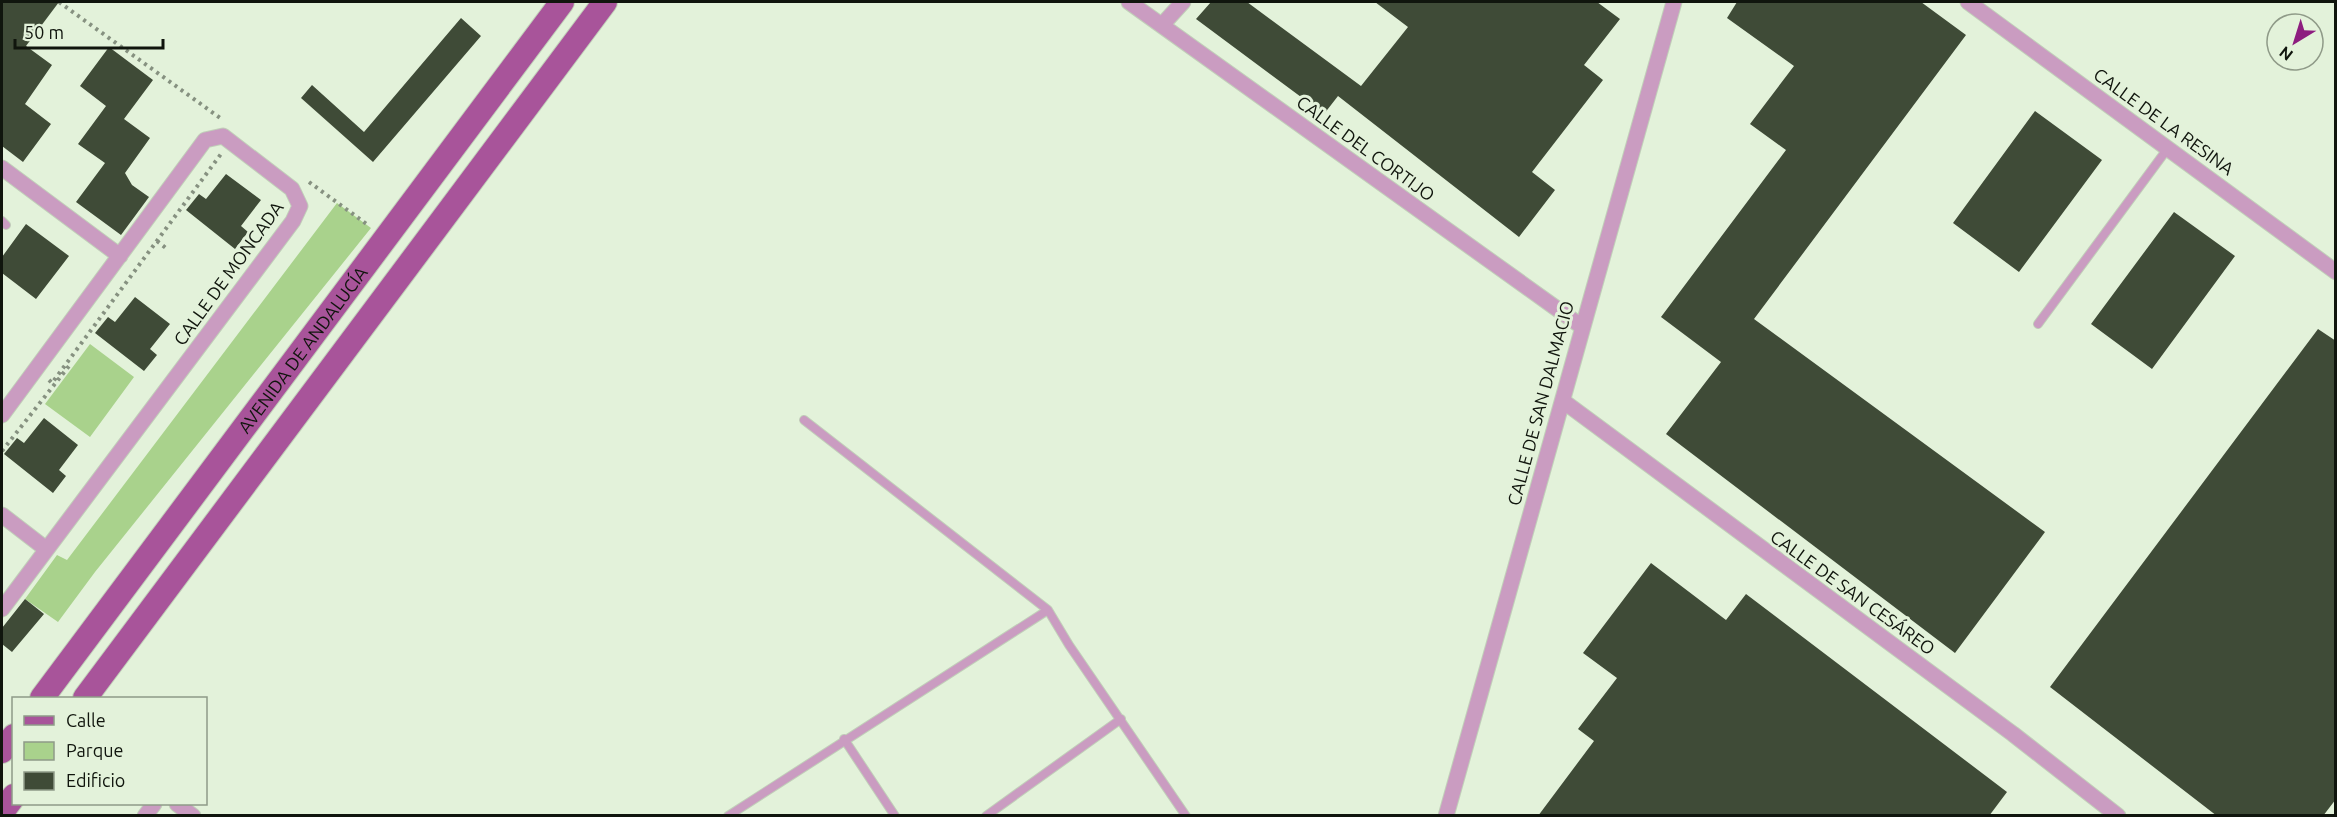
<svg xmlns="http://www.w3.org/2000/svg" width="2337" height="817" font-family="Ubuntu,sans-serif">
<rect width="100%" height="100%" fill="#e3f2da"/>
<path fill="#a9d28c" d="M337 203 371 228 95 572 58 622 25 599 57 555 67 560Z
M90 344 134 377 90 437 45 404Z"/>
<path fill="#3f4b37" d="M2 2H59L26 46 52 65 25 104 51 124 23 162 2 146Z
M1211 2H1247L1361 86 1408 27 1375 2H1597L1620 19 1584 65 1603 80 1532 172 1555 190 1519 237 1338 96 1324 114 1196 19Z
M1737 2H1921L1966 35 1754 319 2045 532 1955 653 1666 434 1721 362 1661 317 1786 150 1750 124 1794 66 1727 18Z
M461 18 481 36 373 162 301 98 312 85 364 132Z
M109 47 153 80 124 119 150 138 125 173 132 185 149 197 121 235 76 202 105 163 78 144 106 106 80 86Z
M2035 111 2102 160 2019 272 1953 223Z
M226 174 261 200 241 226 248 232 235 249 186 210 199 194 206 199Z
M2174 212 2235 256 2152 369 2091 324Z
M26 224 69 256 36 299 2 273V257Z
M135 297 170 324 150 349 157 355 144 371 95 333 108 317 115 322Z
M2318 329 2336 341V799L2323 816H2217L2050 687Z
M44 418 78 445 59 470 66 476 53 493 4 454 17 438 24 443Z
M1651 563 1726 620 1746 594 2007 792 1989 816H1538L1594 741 1578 729 1617 678 1583 653Z
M25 599 44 614 12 652 2 644V628Z"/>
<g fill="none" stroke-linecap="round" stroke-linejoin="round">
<defs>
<path id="lane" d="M2 221 6 225
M2038 324 2168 148
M804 420 1048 610 1069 645 1186 816
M844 739 895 816
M728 816 1048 610
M986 816 1121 719"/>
<path id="street" d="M1129 2 1581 326
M1968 2 2336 272
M1162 25 1183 2
M2 168 120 256
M1563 401 2013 734 2118 816
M2 415 205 140 223 136 292 189 300 206 293 221 2 609
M2 515 46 549
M177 804 193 816
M145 816 154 804
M1446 816 1674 2"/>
<g id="primary">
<path id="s1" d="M42 698 562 2"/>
<path d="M85 698 605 2"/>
<path d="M2 751 14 736"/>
<path d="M2 812 14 796"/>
</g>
</defs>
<use href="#lane" stroke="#c1cfb9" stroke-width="10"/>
<use href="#street" stroke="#c1cfb9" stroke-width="17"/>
<use href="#primary" stroke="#c1cfb9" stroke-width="26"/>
<path stroke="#869180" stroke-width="4" stroke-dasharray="3 4.5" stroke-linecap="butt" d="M59 2 223 120
M309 182 368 225
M157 241 167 249
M49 380 52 383 221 154
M2 451 69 366 66 363"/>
<use href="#lane" stroke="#ca9cc1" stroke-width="8"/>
<use href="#street" stroke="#ca9cc1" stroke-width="15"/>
<use href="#primary" stroke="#a8549a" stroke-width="24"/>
</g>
<g text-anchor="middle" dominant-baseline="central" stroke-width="6" stroke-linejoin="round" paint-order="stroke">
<g font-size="18" fill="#10150d" stroke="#e3f2da">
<text transform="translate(2164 121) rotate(36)">CALLE DE LA RESINA</text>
<text transform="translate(1366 148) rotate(36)">CALLE DEL CORTIJO</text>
<text transform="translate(228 273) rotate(-54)">CALLE DE MONCADA</text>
<text stroke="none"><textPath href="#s1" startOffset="435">AVENIDA DE ANDALUCÍA</textPath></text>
<text transform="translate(1540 403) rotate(-75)">CALLE DE SAN DALMACIO</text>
<text transform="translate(1853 592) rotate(36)">CALLE DE SAN CESÁREO</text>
</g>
</g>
<rect width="2337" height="817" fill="none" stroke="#10150d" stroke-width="6"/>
<rect x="12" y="697" width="195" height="108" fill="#e3f2da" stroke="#8f9a88" stroke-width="1.5"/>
<rect x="24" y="716" width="30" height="9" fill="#a8549a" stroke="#8f9a88" stroke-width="1.5"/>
<text x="66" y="727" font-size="18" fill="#10150d">Calle</text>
<rect x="24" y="742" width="30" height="18" fill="#a9d28c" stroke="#8f9a88" stroke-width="1.5"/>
<text x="66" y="757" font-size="18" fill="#10150d">Parque</text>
<rect x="24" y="772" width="30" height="18" fill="#3f4b37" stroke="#8f9a88" stroke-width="1.5"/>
<text x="66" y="787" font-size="18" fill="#10150d">Edificio</text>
<g transform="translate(2295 42) rotate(218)"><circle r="28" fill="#e3f2da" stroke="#8f9a88" stroke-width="1.5"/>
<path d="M0-4.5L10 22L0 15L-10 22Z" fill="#8d1d7f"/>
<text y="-9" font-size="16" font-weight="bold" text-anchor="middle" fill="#10150d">N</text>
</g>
<path d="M15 39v9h148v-9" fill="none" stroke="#10150d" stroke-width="3"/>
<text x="24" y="39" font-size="18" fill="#10150d" stroke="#e3f2da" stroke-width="4.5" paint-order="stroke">50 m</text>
</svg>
